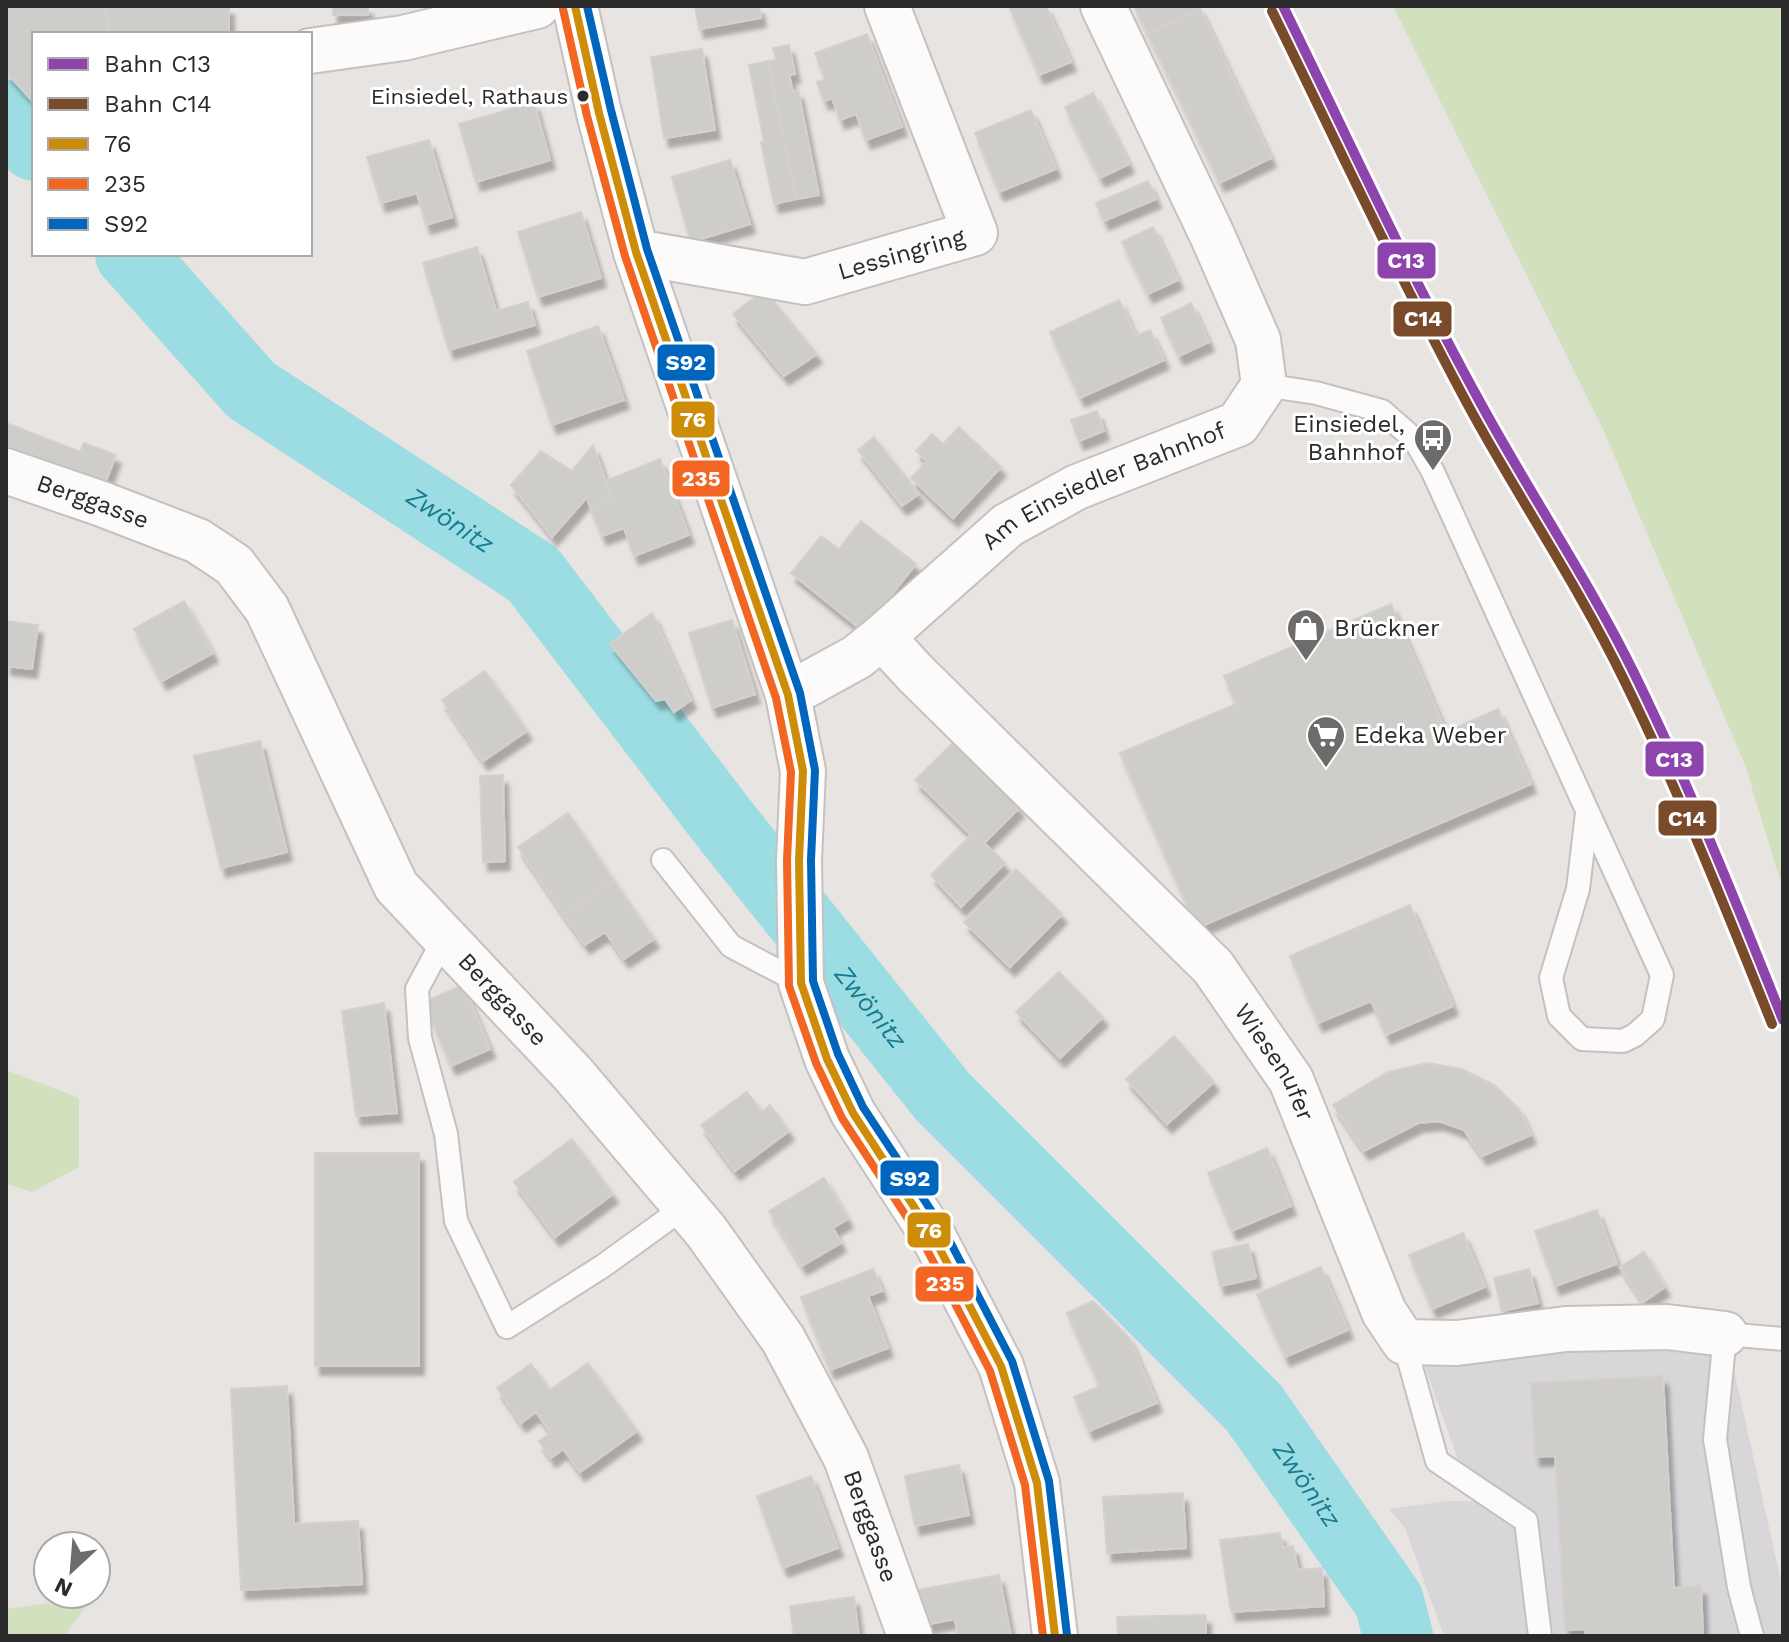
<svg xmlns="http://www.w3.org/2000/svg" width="1789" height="1642" font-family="'Work Sans',sans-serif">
<defs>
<filter id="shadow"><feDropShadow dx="5" dy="9" stdDeviation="2" flood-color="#0004"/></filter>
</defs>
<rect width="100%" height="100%" fill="#e8e4e1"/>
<path fill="#d8d6d8" d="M1661 1343 1729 1348 1783 1590V1636H1444L1405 1528 1389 1509 1447 1501H1473L1424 1365Z"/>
<path fill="#d1e0bd" d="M1393 6H1783V889L1745 765 1603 429Z
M6 1070 79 1098V1167L32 1192 6 1184Z
M92 1597 65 1636H6V1609Z"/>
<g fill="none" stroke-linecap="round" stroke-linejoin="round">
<g stroke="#9cdde3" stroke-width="70">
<path d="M6 115 34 146"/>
<path id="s1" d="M130 254 251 390 533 574 726 826 943 1097 1254 1408 1389 1601 1398 1636"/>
</g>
</g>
<path fill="#cfcdca" stroke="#d3d0cd" stroke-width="2" filter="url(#shadow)" d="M6 6H105L109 34H34V103L6 72Z
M105 6H229V34H109Z
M333 6H368V15H333Z
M695 6H759L761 18 699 29Z
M1009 6H1046L1071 62 1039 75Z
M1134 6H1198L1200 9 1148 34Z
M1200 9 1271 158 1220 183 1148 34Z
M867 34 902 127 866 140 856 114 840 120 832 98 824 101 817 82 825 79 815 53Z
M789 45 795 74 789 75 793 92 798 90 819 195 796 199 768 61 776 60 773 48Z
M702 49 715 130 664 138 651 57Z
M768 61 796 199 774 204 761 142 764 141 749 65Z
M1093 93 1129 164 1100 178 1065 107Z
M534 102 550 160 476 182 459 124Z
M1031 110 1056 169 999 192 975 133Z
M429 140 452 217 426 225 417 193 381 203 367 157Z
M730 160 750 224 691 242 672 177Z
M1148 181 1156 199 1104 221 1096 203Z
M581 212 601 278 538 297 518 232Z
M1153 227 1178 280 1148 294 1122 242Z
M477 247 496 311 528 302 535 325 449 350 423 263Z
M764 290 817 354 784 376 733 314Z
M1119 300 1136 336 1150 330 1164 360 1080 398 1050 332Z
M1191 303 1209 342 1179 356 1161 318Z
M598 326 624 400 552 425 527 351Z
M1097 411 1104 431 1079 441 1071 420Z
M6 423 80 452 84 443 116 455 99 499 6 463Z
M959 427 1001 467 953 518 911 478 927 461 916 451 932 434 943 444Z
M874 437 919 494 902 506 858 450Z
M593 445 612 498 590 507 587 497 552 537 511 485 541 451 572 471Z
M660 459 689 535 634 556 624 528 602 536 590 507 612 498 605 481Z
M861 521 916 564 863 631 791 573 821 536 839 549Z
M184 601 213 653 162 681 134 629Z
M1391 604 1446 732 1498 709 1531 784 1197 928 1120 753 1236 704 1224 676Z
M652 613 691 700 674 712 665 699 656 701 610 644Z
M732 620 755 694 712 708 689 633Z
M6 621 38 625 32 669 6 666Z
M485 671 527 731 483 761 442 700Z
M260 741 287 852 221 868 194 756Z
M954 742 1019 808 984 843 1005 863 961 907 931 875 971 835 915 780Z
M503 775 505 861 483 862 480 776Z
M568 813 614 881 564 915 518 847Z
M1016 869 1062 914 1010 967 964 922Z
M614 881 654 939 624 959 605 932 585 945 564 915Z
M1410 905 1453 1006 1386 1035 1371 1001 1318 1023 1290 956Z
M1059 972 1103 1017 1060 1058 1016 1012Z
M463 985 490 1049 451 1066 424 1002Z
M384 1003 397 1113 356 1116 342 1011Z
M1174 1036 1214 1082 1167 1124 1126 1079Z
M1428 1063 1462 1069 1494 1085 1519 1109 1531 1135 1482 1156 1464 1130 1439 1121 1418 1123 1364 1151 1333 1105 1388 1072Z
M747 1092 762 1112 770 1105 789 1131 735 1171 701 1125Z
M572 1139 613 1194 555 1237 514 1182Z
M1267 1148 1291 1206 1232 1231 1208 1173Z
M315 1153H419V1366H315Z
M824 1178 848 1219 833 1228 841 1243 802 1266 769 1211Z
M1597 1210 1617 1264 1555 1286 1535 1231Z
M1463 1233 1485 1287 1432 1309 1409 1255Z
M1248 1244 1256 1278 1220 1286 1212 1252Z
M1644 1252 1665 1287 1643 1302 1620 1267Z
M1321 1267 1348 1330 1285 1357 1257 1294Z
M873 1269 882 1291 868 1296 888 1348 830 1370 801 1297Z
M1529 1269 1538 1303 1502 1311 1494 1278Z
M1093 1301 1129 1338 1157 1403 1089 1431 1074 1397 1100 1386 1067 1313Z
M588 1363 637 1431 580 1472 563 1449 551 1458 539 1441 551 1433 536 1412 521 1423 497 1388 531 1364 550 1390Z
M1663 1376 1674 1588 1701 1586 1703 1636H1585V1629L1565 1630 1555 1456 1535 1457 1531 1383Z
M287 1386 294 1524 358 1521 362 1584 241 1590 231 1389Z
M959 1465 969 1515 915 1526 905 1476Z
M811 1476 838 1548 783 1568 757 1496Z
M1183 1493 1186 1548 1107 1553 1103 1497Z
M1280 1533 1283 1547 1293 1546 1298 1570 1322 1568 1324 1606 1231 1612 1220 1540Z
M999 1575 1011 1636H958L955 1619 914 1627 907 1592Z
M854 1597 859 1636H794L790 1606Z
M1206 1615V1636H1118L1117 1617Z"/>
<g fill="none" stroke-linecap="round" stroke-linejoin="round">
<defs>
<path id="lane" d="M1264 385 1316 393 1382 411 1415 440 1433 472 1662 975 1653 1019 1635 1035 1623 1041 1582 1039 1559 1016 1551 978 1578 889 1587 813
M663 860 731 946 801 983
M445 937 417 989 420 1038 446 1134 456 1221 507 1327 603 1266 686 1206
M1404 1342 1437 1461 1526 1521 1540 1636
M1752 1636 1739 1587 1715 1439 1725 1334 1783 1339"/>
<g id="street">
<path d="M310 51 403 38 537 6"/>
<path id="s2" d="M636 252 805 282 975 233 887 6"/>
<path id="s3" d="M6 471 102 504 198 541 234 565 267 609 396 886 573 1074 706 1231 783 1339 846 1458 910 1636"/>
<path id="s4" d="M882 637 1008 525 1077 487 1238 424 1264 385 1258 340 1213 237 1103 6"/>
<path id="s5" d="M788 695 857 657 882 637 915 673 1213 967 1291 1080 1384 1312 1404 1342 1457 1343 1566 1329 1667 1327 1725 1334"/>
</g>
<path id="secondary" d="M575 6 599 113 636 252 788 695 803 771 799 860 801 983 827 1059 853 1113 933 1236 1001 1366 1037 1483 1055 1636"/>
</defs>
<use href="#lane" stroke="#c3c1c2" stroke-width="26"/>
<use href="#street" stroke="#c3c1c2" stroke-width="48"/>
<use href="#secondary" stroke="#c3c1c2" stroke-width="48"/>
<use href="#lane" stroke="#fcfbfa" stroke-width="22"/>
<use href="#street" stroke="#fcfbfa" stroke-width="44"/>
<use href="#secondary" stroke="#fcfbfa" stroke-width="44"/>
<defs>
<path id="bus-1" d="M575 6 599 113 636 252 788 695 803 771 799 860 801 983 827 1059 853 1113 933 1236 1001 1366 1037 1483 1055 1636"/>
<path id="bus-2" d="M563 9 587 116 625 256 776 698 791 772 787 860 789 986 816 1063 842 1118 923 1242 990 1371 1025 1485 1043 1636"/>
<path id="bus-3" d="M587 6 611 110 647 249 800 693 815 770 811 860 813 981 838 1054 863 1107 944 1230 1012 1361 1049 1481 1067 1635"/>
</defs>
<use href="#bus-1" stroke="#fff" stroke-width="14"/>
<use href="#bus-2" stroke="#fff" stroke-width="14"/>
<use href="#bus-3" stroke="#fff" stroke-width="14"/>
<use href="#bus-1" stroke="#ce8d09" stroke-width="8"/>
<use href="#bus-2" stroke="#f26522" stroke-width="8"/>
<use href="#bus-3" stroke="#0065bd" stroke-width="8"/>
<defs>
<path id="rail-1" d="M1283 6C1348 138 1409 273 1480 402 1530 494 1589 581 1635 675 1690 788 1737 904 1783 1020"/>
<path id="rail-2" d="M1272 11C1337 143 1399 277 1469 407 1519 499 1578 585 1624 680 1679 792 1726 909 1772 1024"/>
</defs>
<use href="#rail-1" stroke="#fff" stroke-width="16"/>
<use href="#rail-2" stroke="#fff" stroke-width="16"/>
<use href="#rail-1" stroke="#8e44ad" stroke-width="10"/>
<use href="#rail-2" stroke="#7a4b2a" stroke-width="10"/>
</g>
<defs>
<symbol id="bus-pin" viewBox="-11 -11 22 30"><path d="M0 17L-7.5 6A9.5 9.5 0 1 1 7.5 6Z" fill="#6d6c6b" stroke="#fff"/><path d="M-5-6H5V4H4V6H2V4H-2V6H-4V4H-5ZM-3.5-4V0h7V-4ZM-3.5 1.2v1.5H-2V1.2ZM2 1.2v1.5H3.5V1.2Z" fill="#fff"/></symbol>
<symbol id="shop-pin" viewBox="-11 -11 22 30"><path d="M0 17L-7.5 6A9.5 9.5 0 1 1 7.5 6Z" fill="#6d6c6b" stroke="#fff"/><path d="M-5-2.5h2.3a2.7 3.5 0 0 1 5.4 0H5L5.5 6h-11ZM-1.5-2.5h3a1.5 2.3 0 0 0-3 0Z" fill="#fff"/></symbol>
<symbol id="supermarket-pin" viewBox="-11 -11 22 30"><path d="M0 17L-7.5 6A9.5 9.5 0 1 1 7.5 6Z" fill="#6d6c6b" stroke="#fff"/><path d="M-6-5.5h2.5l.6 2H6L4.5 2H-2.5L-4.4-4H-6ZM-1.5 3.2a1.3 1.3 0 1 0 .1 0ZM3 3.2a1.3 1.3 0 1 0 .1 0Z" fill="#fff"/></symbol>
</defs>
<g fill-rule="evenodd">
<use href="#bus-pin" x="1411" y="416" width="44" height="60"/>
<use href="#shop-pin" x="1284" y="606" width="44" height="60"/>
<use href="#supermarket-pin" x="1304" y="713" width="44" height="60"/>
</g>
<circle fill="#2b2b2b" stroke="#fff" stroke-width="3" cx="583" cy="96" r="7"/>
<g text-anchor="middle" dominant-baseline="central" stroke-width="6" stroke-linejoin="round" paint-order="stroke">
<g font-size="22" fill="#2b2b2b" stroke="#fff" text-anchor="end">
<text x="568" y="96">Einsiedel, Rathaus</text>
</g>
<g font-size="24" fill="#2b2b2b" stroke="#fff">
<text stroke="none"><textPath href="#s2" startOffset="272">Lessingring</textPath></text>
<text stroke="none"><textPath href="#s4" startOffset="272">Am Einsiedler Bahnhof</textPath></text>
<text stroke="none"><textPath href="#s3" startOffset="92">Berggasse</textPath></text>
<text stroke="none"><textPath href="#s3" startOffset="764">Berggasse</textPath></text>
<text stroke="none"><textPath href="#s5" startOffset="692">Wiesenufer</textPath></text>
<text stroke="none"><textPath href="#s3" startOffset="1412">Berggasse</textPath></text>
</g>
<g font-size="24" fill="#2b2b2b" stroke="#fff" text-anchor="start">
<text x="1405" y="424" text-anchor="end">Einsiedel,<tspan x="1405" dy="28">Bahnhof</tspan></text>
<text x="1334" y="628">Brückner</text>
<text x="1354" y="735">Edeka Weber</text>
</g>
<g font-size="26" font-style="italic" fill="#197b90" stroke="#fff">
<text stroke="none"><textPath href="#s1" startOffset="420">Zwönitz</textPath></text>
<text stroke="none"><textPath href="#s1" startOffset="1068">Zwönitz</textPath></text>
<text stroke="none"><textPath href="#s1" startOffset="1716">Zwönitz</textPath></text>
</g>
</g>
<g stroke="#fff" stroke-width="3">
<rect x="1376" y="241" width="61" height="39" rx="8" fill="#8e44ad"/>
<rect x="1392" y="300" width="61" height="38" rx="8" fill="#7a4b2a"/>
<rect x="656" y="343" width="60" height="39" rx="8" fill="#0065bd"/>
<rect x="670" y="400" width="46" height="39" rx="8" fill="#ce8d09"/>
<rect x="671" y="459" width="60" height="39" rx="8" fill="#f26522"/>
<rect x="1644" y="740" width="61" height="38" rx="8" fill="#8e44ad"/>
<rect x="1657" y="799" width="61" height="38" rx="8" fill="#7a4b2a"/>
<rect x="879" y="1159" width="61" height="38" rx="8" fill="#0065bd"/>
<rect x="906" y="1211" width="46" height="38" rx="8" fill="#ce8d09"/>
<rect x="914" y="1265" width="61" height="38" rx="8" fill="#f26522"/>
</g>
<g font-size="22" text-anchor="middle" font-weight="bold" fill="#fff">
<text x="1406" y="268">C13</text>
<text x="1423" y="326">C14</text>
<text x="686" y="370">S92</text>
<text x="693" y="427">76</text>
<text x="701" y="486">235</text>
<text x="1674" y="767">C13</text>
<text x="1687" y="826">C14</text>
<text x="910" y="1186">S92</text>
<text x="929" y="1238">76</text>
<text x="945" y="1291">235</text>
</g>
<rect width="1789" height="1642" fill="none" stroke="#2b2b2b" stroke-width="16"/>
<rect x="32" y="32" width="280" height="224" fill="#ffffff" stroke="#aaaaaa" stroke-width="2"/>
<rect x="48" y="58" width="40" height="12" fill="#8e44ad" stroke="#aaaaaa" stroke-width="2"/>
<text x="104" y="72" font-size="24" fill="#2b2b2b">Bahn C13</text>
<rect x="48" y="98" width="40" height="12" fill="#7a4b2a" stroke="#aaaaaa" stroke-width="2"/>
<text x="104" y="112" font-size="24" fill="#2b2b2b">Bahn C14</text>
<rect x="48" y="138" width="40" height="12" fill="#ce8d09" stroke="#aaaaaa" stroke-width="2"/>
<text x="104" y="152" font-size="24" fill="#2b2b2b">76</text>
<rect x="48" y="178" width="40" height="12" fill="#f26522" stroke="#aaaaaa" stroke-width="2"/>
<text x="104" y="192" font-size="24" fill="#2b2b2b">235</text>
<rect x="48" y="218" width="40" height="12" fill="#0065bd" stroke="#aaaaaa" stroke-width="2"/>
<text x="104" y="232" font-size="24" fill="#2b2b2b">S92</text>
<g transform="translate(72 1570) rotate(206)"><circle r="38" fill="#ffffff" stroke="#aaaaaa" stroke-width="2"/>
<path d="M0-6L14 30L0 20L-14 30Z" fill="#6d6c6b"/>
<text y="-12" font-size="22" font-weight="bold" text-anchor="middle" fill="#2b2b2b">N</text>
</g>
</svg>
